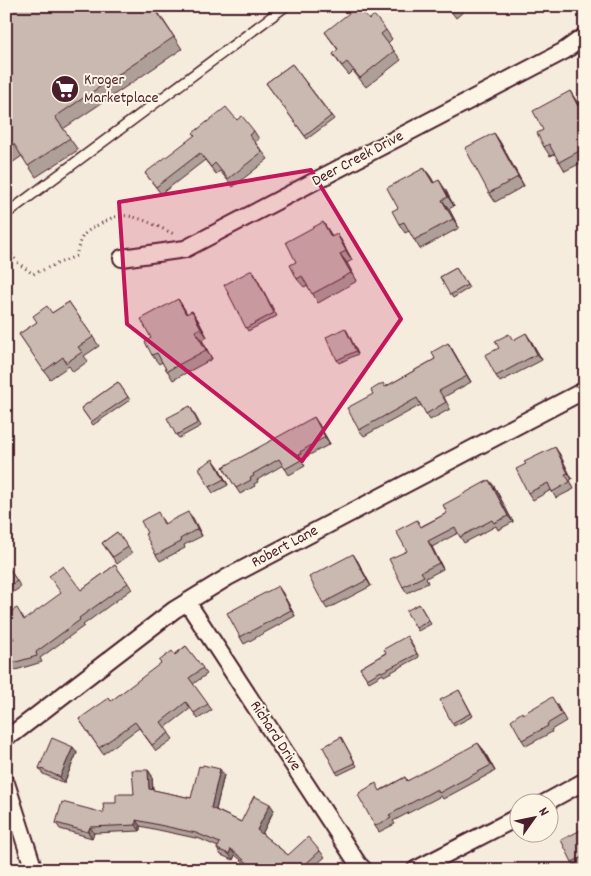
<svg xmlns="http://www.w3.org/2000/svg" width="591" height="876" font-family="Dekko,sans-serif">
<rect width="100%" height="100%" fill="#f5ecde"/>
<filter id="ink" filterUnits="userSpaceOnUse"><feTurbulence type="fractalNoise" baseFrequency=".02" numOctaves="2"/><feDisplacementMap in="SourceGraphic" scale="10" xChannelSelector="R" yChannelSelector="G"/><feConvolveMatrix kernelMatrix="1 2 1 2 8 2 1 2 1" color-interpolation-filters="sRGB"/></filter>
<g filter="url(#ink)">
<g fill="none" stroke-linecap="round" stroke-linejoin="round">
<defs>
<path id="service" d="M6 214 286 6"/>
<path id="minor" d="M122 258 185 249 564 51 585 36
M187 602 358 864 364 870
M6 736 14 733 174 610 228 577 585 390
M6 783 34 870
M543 804 585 781
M415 870 518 817"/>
</defs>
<use href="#service" stroke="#4a1f2b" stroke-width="12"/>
<use href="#minor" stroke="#4a1f2b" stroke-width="20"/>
<path stroke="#4a1f2b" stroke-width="3" stroke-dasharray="1 4" stroke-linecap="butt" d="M6 246 17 262 33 274 76 256C81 236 81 234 100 224 106 221 112 217 118 216 135 213 158 227 174 234"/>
<use href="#service" stroke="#fcf5e5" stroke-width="9"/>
<use href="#minor" stroke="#fcf5e5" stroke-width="16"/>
</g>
<path fill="#ae9f98" stroke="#4a1f2b" d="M6 6H154L182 49 63 129 78 150 36 177 22 156 6 167Z
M447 6H470L456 18Z
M369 20 386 30 392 39 388 43 401 60 366 87 353 71 349 75 339 63 333 54 338 50 325 32Z
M292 64 334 119 307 139 266 83Z
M576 100 579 105 585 104V161L565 171 555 154 550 156 544 147 543 130Z
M237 120 254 131 259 139 255 142 268 159 233 187 220 171 216 174 205 160 161 194 145 173Z
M494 133 500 142 524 186 495 202 489 193Z
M424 168 434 183 445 189 454 206 449 209 459 228 420 249 409 231 405 233 399 224 398 208Z
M329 231 332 237 337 234 343 243 352 260 347 263 357 281 318 303 308 285 304 287 297 279 296 262Z
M456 268 469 288 453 298 440 277Z
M254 273 277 316 248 331 246 328Z
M178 299 187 314 192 311 198 320 207 337 202 340 212 359 173 380 162 362 159 364 152 355 151 338Z
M69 302 99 346 84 356 88 361 73 372 69 366 50 379 19 334Z
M347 331 358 354 339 363 337 360Z
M530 339 542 360 500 382 496 376 513 340Z
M448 343 452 349 471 382 444 397 450 409 430 420 421 405 364 436 359 430 385 387 435 359Z
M118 382 130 400 93 425 81 408Z
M190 406 201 426 179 438 176 435Z
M318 423 330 444 304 458 305 460 302 461 305 466 289 475 283 465 257 480 258 482 254 484 255 486 240 494 223 467Z
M559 453 572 479 570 480 574 489 556 498 551 490 533 500 528 493Z
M218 466 228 485 213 493 209 487Z
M494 486 513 522 498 530 496 526 464 543 458 533 432 547 443 569 426 578 428 583 407 593 403 587 407 551 422 526 447 513Z
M193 518 202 536 184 545 185 548 160 561 156 555 147 533 162 519 165 524Z
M117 532 132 553 117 564 102 543Z
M357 560 371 586 327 609 323 603Z
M6 564 21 587 6 597Z
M115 565 132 589 83 625 84 626 40 658 42 662 9 672 6 669V641L14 639 21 614 25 620 81 590Z
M282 592 295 616 244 644 240 637Z
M421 607 431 624 418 631 416 628Z
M409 639 419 657 384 676 383 674 369 682 360 668Z
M186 646 207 674 193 684 212 710 198 719 191 708 165 728 173 739 156 751 139 728 103 754 79 719 111 701Z
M459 690 473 716 454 726 452 723Z
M556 703 566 721 551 730 552 732 526 746 522 740 523 714Z
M341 737 357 766 338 775 336 772Z
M73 747 77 753 64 783 43 774 39 768Z
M483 749 495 771 443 799 441 796 393 821 395 824 379 832 375 826 381 790 405 777 407 781Z
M148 770 152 776 153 790 191 798 224 775 216 810 241 822 274 810 262 834 288 855 320 851 325 857 310 870H253L235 855 233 860 221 855 217 849 218 847 200 839 140 826V831L94 833 92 838 60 829 56 823 104 813 116 803 134 794Z
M585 828V864L577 868 572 862Z"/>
<path fill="#8d827c" stroke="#4a1f2b" d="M570 91 576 100 584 115 578 106Z
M494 133 500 142 524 186 518 177Z
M424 168 431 177 439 192 433 183Z
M439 180 445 189 454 206 448 197Z
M442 200 449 209 459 228 453 219Z
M323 222 329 231 337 246 331 237Z
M337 234 343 243 352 260 346 251Z
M340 254 347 263 357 281 351 273Z
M178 299 184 308 192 323 186 314Z
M192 311 198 320 207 337 201 328Z
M345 328 347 331 358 354 356 351Z
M195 331 202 340 212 359 206 350Z
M526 333 530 339 542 360 537 354Z
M448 343 452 349 471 382 467 376Z
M314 417 318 423 330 444 325 437Z
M555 447 559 453 572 479 568 473Z
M213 459 218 466 228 485 224 479Z
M489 480 494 486 513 522 508 516Z
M188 512 193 518 202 536 197 529Z
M428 541 432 547 443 569 439 563Z
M353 554 357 560 371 586 367 580Z
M278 586 282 592 295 616 291 610Z
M478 743 483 749 495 771 491 765Z
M73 747 77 753 64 783 60 777Z
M220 769 224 775 215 814 211 808Z
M148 770 152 776 153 795 149 789Z
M270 804 274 810 261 836 257 830Z
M136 820 140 826V831L136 825Z
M90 827 94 833 92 838 88 832Z
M231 849 235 855 233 860 229 854Z"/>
<path fill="#cab9b1" stroke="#4a1f2b" d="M6 6H153L174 37 55 117 70 138 28 166 14 144 6 150Z
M358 6 369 20 374 15 386 30 381 34 394 51 360 78 347 62 342 66 333 54 338 49 325 32Z
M292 64 331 116 305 136 266 83Z
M570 91 578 106 584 102 585 104V148L559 162 549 144 544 147 537 133 543 130 533 111Z
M226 107 237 120 242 116 254 131 249 135 262 152 228 179 215 163 211 167 200 153 156 187 145 173 195 135 193 133Z
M494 133 518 177 489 193 465 148Z
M424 168 433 183 439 180 448 197 442 200 453 219 414 240 404 222 399 224 392 211 398 208 387 188Z
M323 222 331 237 337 234 346 251 340 254 351 273 312 294 302 276 297 279 290 265 296 262 286 242Z
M456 268 467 285 450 295 440 277Z
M252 270 274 313 246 328 224 285Z
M178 299 186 314 192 311 201 328 195 331 206 350 167 371 157 353 152 355 145 342 151 338 141 319Z
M69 302 93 337 78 347 82 352 66 363 63 357 44 371 19 334 37 322 33 316 47 306 52 313Z
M345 328 356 351 337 360 326 337Z
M526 333 537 354 496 376 485 355 499 348 495 341 509 334 513 340Z
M448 343 467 376 439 391 446 402 426 414 417 398 359 430 347 408 373 394 371 390 383 383 385 387 435 359 432 352Z
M118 382 128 397 91 422 81 408Z
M190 406 198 423 176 435 167 418Z
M314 417 325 437 300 452 301 454 298 455 301 460 285 469 279 459 253 474 254 476 250 478 251 480 236 488 223 467Z
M555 447 568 473 565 474 570 482 552 492 548 483 528 493 516 469 526 464 524 462Z
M213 459 224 479 209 487 199 468Z
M489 480 508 516 494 523 492 520 460 537 455 527 428 541 439 563 421 572 424 576 403 587 389 559 407 551 396 531 417 520 421 527 447 513 443 505Z
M158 512 164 524 188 512 197 529 180 539 181 542 156 555 145 534 147 533 141 521Z
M117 532 128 547 113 557 102 543Z
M353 554 367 580 323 603 309 577Z
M6 564 17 581 6 588Z
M115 565 128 583 79 618 80 620 36 652 37 656 6 665V641L14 639 6 625V614L17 608 24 620 61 593 49 576 63 566 81 590Z
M278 586 291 610 240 637 227 613Z
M419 604 429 621 416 628 406 611Z
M407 636 417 654 382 672 381 671 367 679 360 668 386 653 384 649Z
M186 646 203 668 189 678 208 704 194 713 186 702 161 722 169 733 152 745 135 722 99 748 79 719 109 698 111 701 161 663 159 661 172 651 175 655Z
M459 690 471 713 452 723 440 700Z
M552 697 562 715 547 724 548 726 522 740 511 720 522 712 523 714Z
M341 737 355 763 336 772 323 747Z
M52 738 73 747 60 777 39 768Z
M478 743 491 765 439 793 437 789 389 815 391 818 375 826 358 795 360 794 359 793 376 783 380 791 405 777 407 781Z
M203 765 220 769 211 808 241 822 254 796 270 804 257 830 288 855 308 837 320 851 299 870H256L231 849 229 854 217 849 220 843 196 833 136 820V825L90 827 88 832 56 823 62 802 104 813 103 803H116V794H134L132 770H148L149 789 191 798 199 766 202 767Z
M585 828V856L572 862 561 840Z"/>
</g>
<path fill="#c2185b" fill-opacity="0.2" stroke="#c2185b" stroke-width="4" stroke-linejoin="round" d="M311 170 401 319 302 461 127 324 119 202Z"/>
<defs>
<symbol id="supermarket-disc" viewBox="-11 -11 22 22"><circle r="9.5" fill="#4a1f2b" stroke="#fcf5e5"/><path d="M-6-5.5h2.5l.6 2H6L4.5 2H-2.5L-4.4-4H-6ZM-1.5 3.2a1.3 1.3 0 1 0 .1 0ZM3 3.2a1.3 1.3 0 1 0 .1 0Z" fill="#fff"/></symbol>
</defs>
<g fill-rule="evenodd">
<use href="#supermarket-disc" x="49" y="73" width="32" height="32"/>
</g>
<g text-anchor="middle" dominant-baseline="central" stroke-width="4" stroke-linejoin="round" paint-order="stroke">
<g font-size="16" fill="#4a1f2b" stroke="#fcf5e5" text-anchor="start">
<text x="84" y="80">Kroger<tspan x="84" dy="18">Marketplace</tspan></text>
</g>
<g font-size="16" fill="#4a1f2b" stroke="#fcf5e5">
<text transform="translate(358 159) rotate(-28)">Deer Creek Drive</text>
<text transform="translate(285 547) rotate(-28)">Robert Lane</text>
<text transform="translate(275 736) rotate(57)">Richard Drive</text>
</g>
</g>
<rect width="591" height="876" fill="none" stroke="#fcf5e5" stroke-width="25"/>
<rect x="12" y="12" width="566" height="851" fill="none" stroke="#4a1f2b" stroke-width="2" filter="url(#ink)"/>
<g transform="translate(534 818) rotate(57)"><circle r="24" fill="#fcf5e5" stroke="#b59f9b"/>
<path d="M0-4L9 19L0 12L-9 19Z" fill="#4a1f2b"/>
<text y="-8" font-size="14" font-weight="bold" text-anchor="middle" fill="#4a1f2b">N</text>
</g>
</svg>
